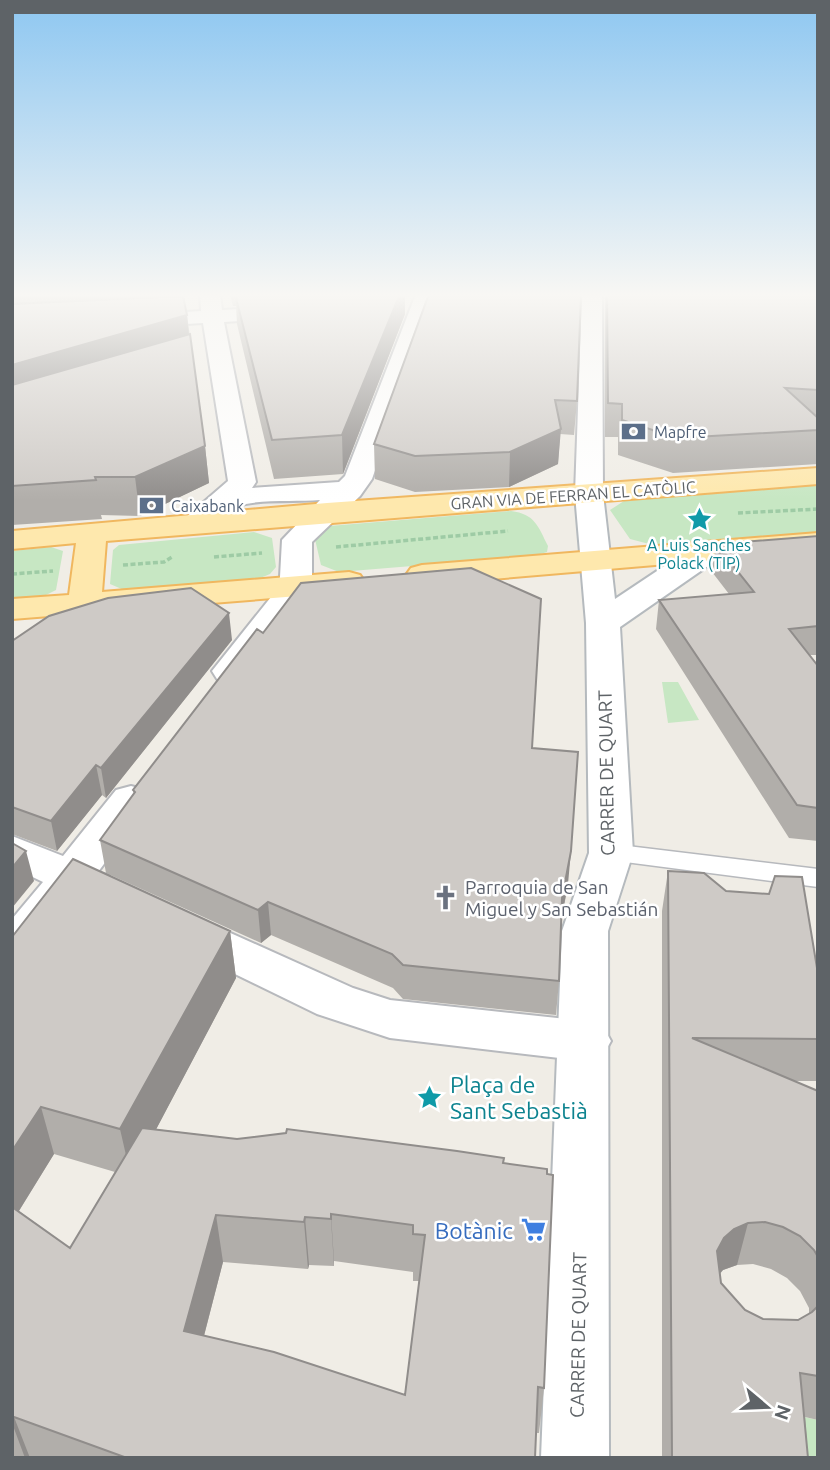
<svg xmlns="http://www.w3.org/2000/svg" width="830" height="1470" font-family="Ubuntu,sans-serif">
<rect width="100%" height="100%" fill="#f0ede6"/>
<path fill="#c7e7c3" d="M818 485V532L653 545 630 539 610 510 624 501Z
M511 511C535 514 538 526 548 546L547 552 534 556 339 572 321 565 314 535 329 526Z
M254 532 272 538 276 567 270 574 258 579 124 590 110 584 113 550 119 545Z
M51 547 63 551 56 590 40 598 12 600V551Z
M662 682H678L699 720 668 723Z
M786 1413 818 1420V1458H790Z"/>
<g fill="none" stroke-linecap="round" stroke-linejoin="round">
<defs>
<path id="lane" d="M611 844 818 869V887L602 859 598 853 602 847Z"/>
<path id="street" d="M200 294H220L222 310 289 306 299 312 289 318 224 322 256 482 252 488 339 482 345 476 416 294H436L372 479 360 496 312 542V577L307 592 243 679 230 682 217 679 212 671 275 592 280 577 282 540 320 500C297 502 259 499 237 506 215 513 208 539 180 532L176 526 228 481 203 323 136 327 125 321 136 315 201 311Z
M582 294H602L603 494 599 500 589 503 579 500 575 494Z
M131 786 146 790 152 799 98 872 109 876 115 887 109 898 93 902 79 898 29 965 12 970V919L43 882 12 867V836L63 856 116 790Z
M186 913 353 988 390 1000 585 1021 603 1027 611 1041 603 1055 585 1061 390 1038 317 1014 169 942 163 930 169 918Z"/>
<path id="secondary" d="M589 485 599 488 603 494 615 599 696 545 707 543 718 545 722 552 718 559 620 627 633 853 608 931 609 1458H541L562 931 589 853 586 623 575 494 579 488Z"/>
<path id="primary" d="M818 468V484L106 541 102 592 349 572 360 575 365 582 360 589 349 592 12 619V599L69 595 76 543 12 549V531L327 503Z
M818 533V551L422 585 411 582 406 575 411 568 422 565Z"/>
</defs>
<use href="#lane" stroke="#b7b9bd" stroke-width="3"/>
<use href="#street" stroke="#b7b9bd" stroke-width="4"/>
<use href="#secondary" stroke="#b5babe" stroke-width="4"/>
<use href="#primary" stroke="#f0b75f" stroke-width="4"/>
<path stroke="#9ecba5" stroke-width="3.5" stroke-dasharray="5 2.5" stroke-linecap="butt" d="M738 513 818 509
M336 547 508 531
M214 557 262 553
M123 565 164 562 172 557
M12 574 53 571"/>
<use href="#lane" fill="#fff" fill-rule="evenodd"/>
<use href="#street" fill="#fff" fill-rule="evenodd"/>
<use href="#secondary" fill="#fff" fill-rule="evenodd"/>
<use href="#primary" fill="#fee8ad" fill-rule="evenodd"/>
</g>
<path fill="#b1aeaa" fill-rule="evenodd" d="M12 294H182L187 315 205 446 209 483 140 516 101 515 102 519 12 525Z
M230 294H414L412 296 405 297V314L343 474 274 479 237 324 236 306H233Z
M428 294 577 401 574 435 560 434 558 464 509 487 415 492 375 479 374 444Z
M605 294H818V464L673 473 618 455V437H605Z
M818 536V655H810L818 666V841L789 838 656 629 659 600 729 594 712 572 716 544Z
M263 633 532 748 568 884 562 918 559 981 556 1015 403 999 393 988 271 935 261 943 106 873 100 840 134 795 133 790Z
M232 640 106 798 102 795 57 851 12 834V641Z
M668 871 818 974V1076L816 1081H795L818 1091V1420L805 1417 808 1458H662V911ZM753 1264 771 1269 787 1278 800 1291 809 1308V1314L798 1320 763 1319 745 1310 721 1283 720 1274 723 1270 737 1265Z
M230 931 236 978 156 1129 237 1139 503 1163 544 1388 539 1433H536L535 1458H12V937ZM54 1154 115 1172 70 1248 19 1211ZM334 1261 413 1272V1281H419L405 1395 204 1336 223 1262 308 1269 309 1265 334 1266Z"/>
<path fill="#908d8b" d="M400 294H405V314L343 474 342 435Z
M187 315 190 347 12 401V365Z
M561 429 558 464 509 487 510 452Z
M205 446 209 483 140 516 135 477Z
M229 613 232 640 106 798 101 768Z
M96 765 102 795 57 851 51 821Z
M26 851 34 881 12 908V868Z
M571 851 568 884 559 931 562 898Z
M268 902 271 935 261 943 258 910Z
M230 931 236 978 131 1177 120 1129Z
M41 1107 54 1154 12 1222V1151Z
M331 1214 334 1261V1266L331 1219Z
M216 1215 223 1262 193 1378 184 1331Z
M305 1217 309 1265 308 1269 304 1222Z
M748 1223 737 1265 723 1270 713 1280 717 1251 724 1238 734 1229Z
M14 1417 30 1458H25L12 1423V1420Z"/>
<path fill="#cecac6" stroke="#908d8b" stroke-width="2" fill-rule="evenodd" d="M235 294H400L342 435 272 440Z
M429 294H581L577 401 555 400 561 429 510 452 415 456 374 444Z
M607 294H818V390L785 388 818 418V430L677 438 622 420V404L608 403Z
M183 296 187 315 12 365V304Z
M190 334 205 446 135 477H95L96 480 12 486V385Z
M818 536V626L789 629 818 666V808L797 805 659 600 754 592 716 544Z
M471 568 541 599 532 748 578 752 571 851 562 898 559 981 403 965 392 954 268 902 258 910 100 840 135 792 133 790 257 629 263 633 301 583Z
M191 588 229 613 101 768 96 765 51 821 12 807V641L49 616 108 598Z
M12 843 26 851 12 868Z
M73 859 230 931 120 1129 41 1107 12 1151V937Z
M668 871 704 873 726 891 769 894 775 876 802 877 818 974V1039L692 1038 818 1091V1257L814 1250 800 1236 783 1227 765 1222 748 1223 734 1229 724 1238 717 1251 721 1283 745 1310 763 1319 798 1320 812 1312 818 1306V1376L800 1373 808 1458H672Z
M142 1128 237 1139 286 1133 287 1129 457 1151 504 1158 503 1163 547 1169V1174L553 1175 544 1388 538 1387 535 1458H127L14 1417 12 1420V1207L70 1248ZM331 1214 413 1225V1234L425 1235 405 1395 274 1352 184 1331 216 1215 304 1222 305 1217 331 1219Z"/>
<linearGradient id="sky" x2="0" y2="1"><stop stop-color="#8ec7f1"/><stop offset="0.59" stop-color="#f8f7f4"/><stop offset="1" stop-color="#f8f7f4" stop-opacity="0"/></linearGradient>
<rect width="830" height="500" fill="url(#sky)"/>
<defs>
<symbol id="bank-bare" viewBox="-9 -9 18 18"><path d="M-6-4H6V4H-6ZM0-2.3a2.3 2.3 0 1 0 0 4.6a2.3 2.3 0 1 0 0-4.6Z" fill="#5c6f8a" stroke="#fff" stroke-width="2.5" paint-order="stroke"/></symbol>
<symbol id="sight-bare" viewBox="-9 -9 18 18"><path d="M0-6L1.8-2.2L6-1.7L2.9 1.2L3.7 5.4L0 3.3L-3.7 5.4L-2.9 1.2L-6-1.7L-1.8-2.2Z" fill="#0f9aa8" stroke="#fff" stroke-width="2.5" paint-order="stroke"/></symbol>
<symbol id="church-bare" viewBox="-9 -9 18 18"><path d="M-1.2-6h2.4v3.5h3.3v2.4h-3.3V6h-2.4V-.1h-3.3v-2.4h3.3Z" fill="#6b7280" stroke="#fff" stroke-width="2.5" paint-order="stroke"/></symbol>
<symbol id="supermarket-bare" viewBox="-9 -9 18 18"><path d="M-6-5.5h2.5l.6 2H6L4.5 2H-2.5L-4.4-4H-6ZM-1.5 3.2a1.3 1.3 0 1 0 .1 0ZM3 3.2a1.3 1.3 0 1 0 .1 0Z" fill="#3f7fe0" stroke="#fff" stroke-width="2.5" paint-order="stroke"/></symbol>
</defs>
<g fill-rule="evenodd">
<use href="#bank-bare" x="616" y="414" width="35" height="35"/>
<use href="#bank-bare" x="134" y="488" width="35" height="35"/>
<use href="#sight-bare" x="682" y="502" width="35" height="35"/>
<use href="#church-bare" x="428" y="880" width="35" height="35"/>
<use href="#sight-bare" x="412" y="1080" width="35" height="35"/>
<use href="#supermarket-bare" x="516" y="1212" width="35" height="35"/>
</g>
<g text-anchor="middle" dominant-baseline="central" stroke-width="5" stroke-linejoin="round" paint-order="stroke">
<g font-size="16" fill="#4e5e75" stroke="#fff" text-anchor="start">
<text x="654" y="432">Mapfre</text>
<text x="171" y="506">Caixabank</text>
</g>
<g font-size="16" fill="#5e6367" stroke="#fff">
<text transform="translate(573 495) rotate(-4)">GRAN VIA DE FERRAN EL CATÒLIC</text>
</g>
<g font-size="16" fill="#0d838f" stroke="#fff">
<text x="699" y="545">A Luis Sanches<tspan x="699" dy="18">Polack (TIP)</tspan></text>
</g>
<g font-size="19" fill="#5e6367" stroke="#fff">
<text transform="translate(606 773) rotate(-91)">CARRER DE QUART</text>
<text transform="translate(578 1335) rotate(-89)">CARRER DE QUART</text>
</g>
<g font-size="19" fill="#5b616d" stroke="#fff" text-anchor="start">
<text x="465" y="887">Parroquia de San<tspan x="465" dy="22">Miguel y San Sebastián</tspan></text>
</g>
<g font-size="23" fill="#0d838f" stroke="#fff" text-anchor="start">
<text x="450" y="1084">Plaça de<tspan x="450" dy="26">Sant Sebastià</tspan></text>
</g>
<g font-size="23" fill="#366cbe" stroke="#fff" text-anchor="end">
<text x="513" y="1230">Botànic</text>
</g>
</g>
<rect width="830" height="1470" fill="none" stroke="#5e6367" stroke-width="28"/>
<g transform="translate(767 1407) rotate(109)" stroke="#ffffff" stroke-width="5" paint-order="stroke">
<path d="M0-5L12 26L0 18L-12 26Z" fill="#5e6367"/>
<text y="-10" font-size="19" font-weight="bold" text-anchor="middle" fill="#5e6367">N</text>
</g>
</svg>
